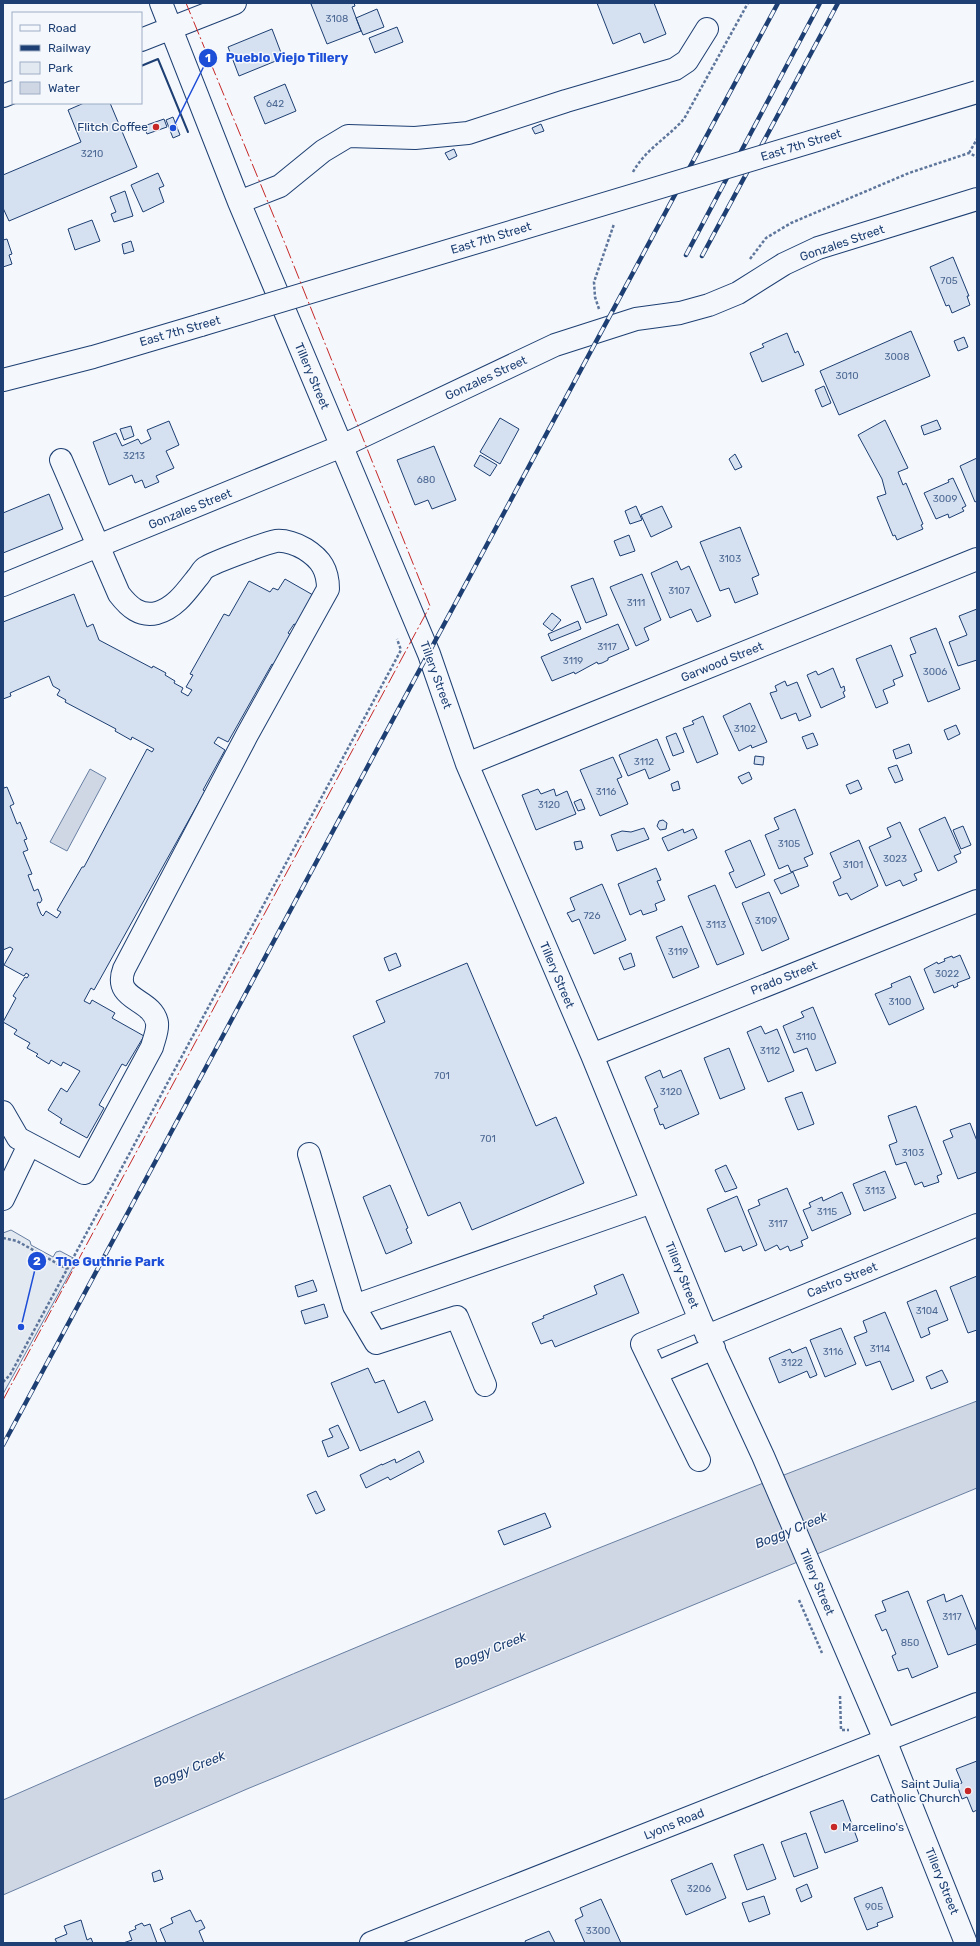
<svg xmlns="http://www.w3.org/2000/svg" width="980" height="1946" font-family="Rubik,sans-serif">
<rect width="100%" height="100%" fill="#f4f7fb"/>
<path fill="#e3e9f0" stroke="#687fa3" d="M11 1230 30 1241 31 1245 53 1257 56 1252 60 1251 77 1260 3 1394V1233Z"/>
<path fill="#cfd7e4" stroke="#687fa3" d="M90 769 106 778 67 851 50 842Z
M977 1401V1488L247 1789 3 1895V1800C68 1772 132 1743 197 1715 454 1604 715 1500 977 1401Z"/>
<path fill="#d5e0f0" stroke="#1d3f73" d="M314 3H354L355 6 352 7 361 31 327 44 311 4Z
M597 3H654L666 34 644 43 640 33 613 44Z
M377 9 384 27 363 35 356 18Z
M397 27 403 42 375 53 369 38Z
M272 29 283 58 239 76 228 47Z
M285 84 296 111 265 124 254 97Z
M84 103H110L137 167 9 221 3 208V175L81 142 68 110Z
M173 117 180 135 173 138 166 120Z
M164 119 167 127 147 134 144 126Z
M541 124 544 131 535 134 532 128Z
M454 149 457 156 449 160 445 153Z
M158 173 164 186 159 188 164 202 143 212 131 185Z
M125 191 133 216 114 222 111 214 116 212 110 197Z
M92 220 100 241 75 250 68 229Z
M7 239 12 254 9 255 12 264 3 267V240Z
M131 241 134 251 124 254 122 244Z
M953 257 969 296H967L970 305 952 313 949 305 946 306 930 267Z
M911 331 930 376 839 415 820 371Z
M787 333 795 353 798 351 804 365 762 382 750 353 764 347 762 344Z
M964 337 968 347 958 351 954 341Z
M824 386 831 403 822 407 815 390Z
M500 418 519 429 500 464 480 452Z
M885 420 908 468 898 472 903 485 906 483 923 524 921 525 923 529 897 540 895 535 893 536 877 497 886 494 882 479 858 435Z
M937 420 941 429 924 435 921 426Z
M169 421 179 445 166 451 174 468 156 476 159 482 145 488 142 480 135 483 132 475 109 485 93 442 116 433 122 446 138 439 141 444 151 439 147 430Z
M131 426 134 436 124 440 120 429Z
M434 446 456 500 432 509 428 500 415 505 397 460Z
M735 454 742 467 735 470 729 459Z
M480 455 497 465 490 476 474 466Z
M977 458V501L975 502 960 466Z
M953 478 966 506 962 508 964 511 949 518 948 514 936 519 924 493 949 482 948 480Z
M49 494 63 529 3 553V513Z
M636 506 642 520 630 524 625 511Z
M662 506 672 527 651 537 641 515Z
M740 527 759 575 752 578 758 594 735 603 729 588 720 591 700 542Z
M629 535 635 551 620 556 614 541Z
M677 561 681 570 689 566 711 616 697 622 691 609 670 618 651 573Z
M642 574 661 620 644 628 649 640 636 646 610 587Z
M593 578 607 615 586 623 571 586Z
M285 579 313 595 296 625 294 624 288 633 291 635 275 666 272 664 228 742 218 737 214 743 225 750 203 790 205 791 94 990 91 988 84 1001 90 1004 92 1000 115 1013 112 1018 144 1036 126 1066 122 1064 99 1105 104 1108 87 1138 60 1123 62 1119 48 1110 61 1088 67 1092 80 1071 63 1062 61 1066 51 1060 49 1064 36 1056 38 1054 27 1048 30 1043 14 1034 17 1030 3 1022 16 998 13 996 25 977 27 978 29 975 26 973 24 976 4 965 13 949 10 947 3 950V784L4 788 7 787 14 804 10 806 17 824 20 822 27 839 24 840 28 850 23 852 32 874 28 875 34 891 38 889 42 900 40 903 38 902 37 904 41 914 43 916 46 911 57 918 61 912 57 910 82 867H84L147 749 152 752 154 749 132 737 131 740 115 731 116 729 65 702 66 700 57 695 60 690 53 686 49 676 10 693 11 696 3 699V622L74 594 87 627 93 624 99 640 152 668 153 666 166 673 165 675 175 681 174 683 183 688 181 692 188 696 192 690 186 687 193 675 190 674 224 614 229 616 249 581 270 592 273 588 278 590Z
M977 609V660L958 666 949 642 967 635 959 616Z
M552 613 561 620 552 631 543 624Z
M578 621 581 629 551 641 548 634Z
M618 624 629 649 608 658V660L602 663 598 664 597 662 575 674 574 672 552 681 541 657Z
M936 628 960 689 928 702 910 655 916 653 910 638Z
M891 645 903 676 893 680 895 685 883 690 888 703 876 708 856 659Z
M833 668 841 688 844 686 845 691 843 692 845 697 821 708 807 675 816 671 818 675Z
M785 681 787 686 797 682 811 716 799 721 796 713 781 719 770 693 777 691 775 686Z
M750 703 767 742 752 748 751 745 739 751 723 716Z
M703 716 718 754 697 763 683 728 694 724 692 721Z
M956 725 960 734 948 740 944 730Z
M676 733 684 752 673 756 666 737Z
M813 733 818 745 807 749 802 737Z
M657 739 670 770 649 779 645 769 628 776 619 755Z
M909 744 912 753 896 759 893 750Z
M755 756 764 757 763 765 754 764Z
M613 757 622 777 617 779 628 804 600 816 580 770Z
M897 765 903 780 895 783 888 768Z
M749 772 752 779 742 784 738 777Z
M858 780 862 789 850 794 846 785Z
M678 781 680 789 673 791 671 784Z
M538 789 541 794 554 789 556 796 567 791 576 814 536 830 522 795Z
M581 799 585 809 578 811 574 802Z
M795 809 813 854 804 858 808 866 791 872 788 865 779 869 765 835 779 829 774 818Z
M945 817 961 853 954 856 957 862 938 871 919 829Z
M663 820 667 823 666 829 660 830 657 826 659 821Z
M900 822 922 871 914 874 917 880 903 886 900 880 886 886 869 847 891 837 887 828Z
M963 826 971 845 961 849 953 830Z
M644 828 649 839 617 851 611 835 622 831 631 832Z
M683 829 684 833 693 829 697 838 668 851 662 838Z
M750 840 765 875 736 888 729 873 734 871 725 851Z
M859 840 878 886 851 900 847 893 839 896 833 882 841 878 830 853Z
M581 841 583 848 576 850 574 842Z
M656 868 661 880 657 881 665 900 655 904 657 910 655 911 643 915 641 910 630 915 618 884Z
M793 872 799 886 781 894 774 880Z
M602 884 626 940 594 954 579 919 572 922 567 913 575 910 570 898Z
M715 885 744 954 717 965 688 896Z
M769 892 789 939 762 951 742 903Z
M682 926 699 967 673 978 656 937Z
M396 953 401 966 389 971 384 958Z
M631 953 635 966 624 970 619 958Z
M960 955 970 978 957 983 958 986 954 988 953 985 934 993 924 969 937 962 938 964 945 961 944 959 952 956 953 958Z
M467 963 536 1126 556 1117 584 1183 472 1230 460 1202 428 1216 353 1036 385 1022 376 1001Z
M910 976 924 1009 889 1025 875 994 892 987 891 984Z
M813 1007 836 1063 816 1071 807 1048 794 1053 783 1026 804 1017 801 1012Z
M761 1026 765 1034 777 1029 794 1071 768 1082 747 1032Z
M729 1048 745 1089 720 1099 704 1058Z
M660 1070 663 1078 681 1070 699 1114 665 1129 663 1124 660 1125 654 1109 658 1107 645 1077Z
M802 1092 814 1124 798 1130 785 1098Z
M916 1106 942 1174 937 1176 939 1182 924 1187 922 1182 915 1185 906 1162 896 1165 889 1145 897 1142 888 1116Z
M970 1123 977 1141V1172L958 1179 943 1141 953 1137 950 1130Z
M726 1165 737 1188 725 1192 715 1170Z
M885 1171 896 1198 864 1211 853 1184Z
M390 1185 408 1228 406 1229 412 1243 386 1254 363 1197Z
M787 1188 808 1238 801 1241 803 1246 790 1251 788 1246 780 1250 777 1245 765 1251 748 1210 760 1205 758 1200Z
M842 1192 851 1214 812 1231 803 1210 811 1207 809 1203 822 1197 823 1201Z
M737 1196 757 1245 743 1251 741 1246 725 1252 707 1209Z
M623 1274 639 1313 555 1347 552 1340 541 1344 532 1323 544 1318 543 1316 597 1294 594 1286Z
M977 1276V1330L968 1333 950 1287Z
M313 1280 317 1291 298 1297 295 1286Z
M936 1290 948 1320 928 1328 930 1334 921 1338 907 1302Z
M324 1304 328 1317 305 1324 301 1311Z
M885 1312 914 1381 892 1390 880 1361 866 1366 854 1337 867 1332 863 1321Z
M841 1328 856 1364 825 1377 810 1340Z
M806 1347 817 1375 810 1378 807 1371 779 1383 769 1358 790 1349 792 1353Z
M368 1368 375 1383 384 1380 398 1413 425 1401 433 1420 360 1451 331 1383Z
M942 1370 948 1382 931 1389 926 1377Z
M338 1425 349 1448 328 1457 322 1441 333 1437 329 1429Z
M419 1451 424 1462 390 1480 388 1477 366 1488 360 1475 382 1464V1465L395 1459 396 1463Z
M316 1491 325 1510 316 1514 307 1495Z
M545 1513 551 1527 504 1545 498 1531Z
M908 1591 938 1667 912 1678 908 1668 898 1671 892 1656 896 1654 886 1629 882 1631 875 1615 886 1611 882 1601Z
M944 1594 946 1602 962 1595 977 1632V1644L948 1655 927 1601Z
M977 1761V1810L973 1812 967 1797 962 1799 957 1785 962 1783 956 1769Z
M843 1800 858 1841 825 1853 810 1812Z
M806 1833 818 1868 794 1877 781 1842Z
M763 1844 776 1879 747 1890 734 1855Z
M712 1863 726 1898 686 1915 671 1880Z
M160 1870 163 1879 154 1882 152 1873Z
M807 1884 812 1897 801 1902 796 1889Z
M882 1887 893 1917 877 1923 878 1926 867 1930 854 1898Z
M764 1896 770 1914 749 1922 742 1903Z
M601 1899 621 1943H585L575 1920 583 1916 580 1908Z
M190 1910 196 1922 201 1920 205 1928 199 1931 204 1943H166L160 1929 173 1923 171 1918Z
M81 1920 87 1940 91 1938 93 1943H57L55 1939 67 1934 64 1926Z
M142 1923 144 1926 150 1924 157 1943H123L132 1940 129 1932 136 1929 135 1926Z
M549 1931 555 1943H526L525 1941Z"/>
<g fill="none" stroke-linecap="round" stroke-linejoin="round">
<defs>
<path id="minor" d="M161 3 239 202 429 654 467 764 592 1055 700 1320 763 1456 885 1740 966 1943
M141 40 235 3
M3 96 13 92
M239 202 280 186 323 151 348 136 415 138 468 133 566 101 675 69 687 61 707 29
M3 585 342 446 555 345 636 319 680 313 709 305 738 293 784 264 818 248 977 199
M467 764 977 559
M592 1055 977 901
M3 1112 18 1138 84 1173 152 1047C154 1039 158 1031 157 1023 153 998 112 1001 124 969L247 735 328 589C328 570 321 559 305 549 296 544 287 540 276 541 266 543 214 562 205 568 202 570 200 575 197 578 186 592 175 608 157 613 140 617 129 607 119 594L61 460
M309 1154 354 1306 652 1202
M3 1199 29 1145
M354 1306 376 1343 457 1317 485 1385
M707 1336 977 1225
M656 1373 642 1344 700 1320
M699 1460 656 1373 714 1348
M371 1943 977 1704"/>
<path id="major" d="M3 380 93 357 201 325"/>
</defs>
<use href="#minor" stroke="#1d3f73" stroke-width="24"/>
<use href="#major" stroke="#1d3f73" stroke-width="24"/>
<path stroke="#5e769c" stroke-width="2.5" stroke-dasharray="3 2" stroke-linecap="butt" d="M969 153 977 139
M633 172C645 150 667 138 684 119L748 3
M750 259 766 238 791 223 909 173 969 153 977 157
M599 309 595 297 594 282 614 224
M3 1238 17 1241 67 1269
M3 1382 10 1375 401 650 397 639
M799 1600 822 1653
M840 1696 841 1730H849"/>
<use href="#minor" stroke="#f4f7fb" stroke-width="22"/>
<use href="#major" stroke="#f4f7fb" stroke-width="22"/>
<defs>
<path id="rail" d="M686 255 820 3
M702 256 838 3
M3 1445 778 3"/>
</defs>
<use href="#rail" stroke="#1d3f73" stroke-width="4.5"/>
<use href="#rail" stroke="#f4f7fb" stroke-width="3" stroke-dasharray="9" stroke-linecap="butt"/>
<defs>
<path id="major-bridge" d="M201 325 977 92"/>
</defs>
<use href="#major-bridge" stroke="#1d3f73" stroke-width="24" stroke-linecap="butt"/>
<use href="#major-bridge" stroke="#f4f7fb" stroke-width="22"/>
<path stroke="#1d3f73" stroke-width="2" d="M141 66 158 59 188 132"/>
<path stroke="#c62828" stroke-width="1" stroke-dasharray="14 3 2 3" stroke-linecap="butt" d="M3 1400 430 606 286 246 186 3"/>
</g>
<g fill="#c62828" stroke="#f4f7fb" stroke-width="1.5">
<circle cx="156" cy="127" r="4"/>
<circle cx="968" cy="1791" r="4"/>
<circle cx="834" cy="1827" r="4"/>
</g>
<g text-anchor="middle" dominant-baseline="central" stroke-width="3" stroke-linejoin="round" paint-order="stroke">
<g font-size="10" fill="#4b6792">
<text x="337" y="19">3108</text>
<text x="275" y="104">642</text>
<text x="92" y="154">3210</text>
<text x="949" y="281">705</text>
<text x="897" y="357">3008</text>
<text x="847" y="376">3010</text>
<text x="134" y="456">3213</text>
<text x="426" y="480">680</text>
<text x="945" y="499">3009</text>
<text x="730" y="559">3103</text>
<text x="679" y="591">3107</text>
<text x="636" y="603">3111</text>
<text x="607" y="647">3117</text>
<text x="573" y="661">3119</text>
<text x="935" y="672">3006</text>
<text x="745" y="729">3102</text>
<text x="644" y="762">3112</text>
<text x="606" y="792">3116</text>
<text x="549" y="805">3120</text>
<text x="789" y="844">3105</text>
<text x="895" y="859">3023</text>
<text x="853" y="865">3101</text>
<text x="592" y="916">726</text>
<text x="766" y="921">3109</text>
<text x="716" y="925">3113</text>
<text x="678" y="952">3119</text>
<text x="947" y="974">3022</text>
<text x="900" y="1002">3100</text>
<text x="806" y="1037">3110</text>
<text x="770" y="1051">3112</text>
<text x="442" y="1076">701</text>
<text x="671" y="1092">3120</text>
<text x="488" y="1139">701</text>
<text x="913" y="1153">3103</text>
<text x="875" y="1191">3113</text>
<text x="827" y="1212">3115</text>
<text x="778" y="1224">3117</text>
<text x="927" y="1311">3104</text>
<text x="880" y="1349">3114</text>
<text x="833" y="1352">3116</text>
<text x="792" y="1363">3122</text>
<text x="952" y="1617">3117</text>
<text x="910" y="1643">850</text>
<text x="699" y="1889">3206</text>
<text x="874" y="1907">905</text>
<text x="598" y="1931">3300</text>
</g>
<g font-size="12" fill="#1d3f73" stroke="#f4f7fb" text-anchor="end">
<text x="148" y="127">Flitch Coffee</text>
<text x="960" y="1784">Saint Julia<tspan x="960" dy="14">Catholic Church</tspan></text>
<text x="842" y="1827" text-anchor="start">Marcelino's</text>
</g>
<g font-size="12" fill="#1d3f73" stroke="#f4f7fb">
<text transform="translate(801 145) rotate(-17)">East 7th Street</text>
<text transform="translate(491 238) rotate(-17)">East 7th Street</text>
<text transform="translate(842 243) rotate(-19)">Gonzales Street</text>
<text transform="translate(180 331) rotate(-16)">East 7th Street</text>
<text transform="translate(312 376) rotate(67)">Tillery Street</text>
<text transform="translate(486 378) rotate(-25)">Gonzales Street</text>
<text transform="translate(190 509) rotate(-22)">Gonzales Street</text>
<text transform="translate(722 662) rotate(-22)">Garwood Street</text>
<text transform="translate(436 675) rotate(70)">Tillery Street</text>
<text transform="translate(557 975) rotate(67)">Tillery Street</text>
<text transform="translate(784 978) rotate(-22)">Prado Street</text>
<text transform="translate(682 1275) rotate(68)">Tillery Street</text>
<text transform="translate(842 1280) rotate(-22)">Castro Street</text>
<text transform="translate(817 1582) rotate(67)">Tillery Street</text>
<text transform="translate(674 1824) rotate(-22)">Lyons Road</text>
<text transform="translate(942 1881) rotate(68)">Tillery Street</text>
</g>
<g font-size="13" font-style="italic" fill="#1d3f73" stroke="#f4f7fb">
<text transform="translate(791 1530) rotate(-22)">Boggy Creek</text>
<text transform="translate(490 1650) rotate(-22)">Boggy Creek</text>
<text transform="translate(189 1769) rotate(-22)">Boggy Creek</text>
</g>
</g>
<path fill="none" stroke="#1d4ed8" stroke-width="1.5" d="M173 128L208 58M21 1327L37 1261"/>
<g fill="#1d4ed8" stroke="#f4f7fb" stroke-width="1.5">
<circle cx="173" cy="128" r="4"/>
<circle cx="21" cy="1327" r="4"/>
<circle cx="208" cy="58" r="10"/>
<circle cx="37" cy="1261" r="10"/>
</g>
<g font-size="12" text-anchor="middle" font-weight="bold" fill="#fff">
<text x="208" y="62">1</text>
<text x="37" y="1265">2</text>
</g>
<g font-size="13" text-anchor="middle" font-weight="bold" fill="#1d4ed8" stroke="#f4f7fb" stroke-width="3" stroke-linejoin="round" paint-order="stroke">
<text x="287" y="62">Pueblo Viejo Tillery</text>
<text x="110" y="1266">The Guthrie Park</text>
</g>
<rect width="980" height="1946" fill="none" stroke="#1d3f73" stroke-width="8"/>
<rect x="12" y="12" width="130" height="92" fill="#f4f7fb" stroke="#9eadc5"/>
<rect x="20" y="25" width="20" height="6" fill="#f4f7fb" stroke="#9eadc5"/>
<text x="48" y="32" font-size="12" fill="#1d3f73">Road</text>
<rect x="20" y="45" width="20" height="6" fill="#1d3f73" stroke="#9eadc5"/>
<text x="48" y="52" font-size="12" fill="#1d3f73">Railway</text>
<rect x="20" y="62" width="20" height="12" fill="#e3e9f0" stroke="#9eadc5"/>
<text x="48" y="72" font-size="12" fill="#1d3f73">Park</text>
<rect x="20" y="82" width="20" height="12" fill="#cfd7e4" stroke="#9eadc5"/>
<text x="48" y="92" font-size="12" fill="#1d3f73">Water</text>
</svg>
